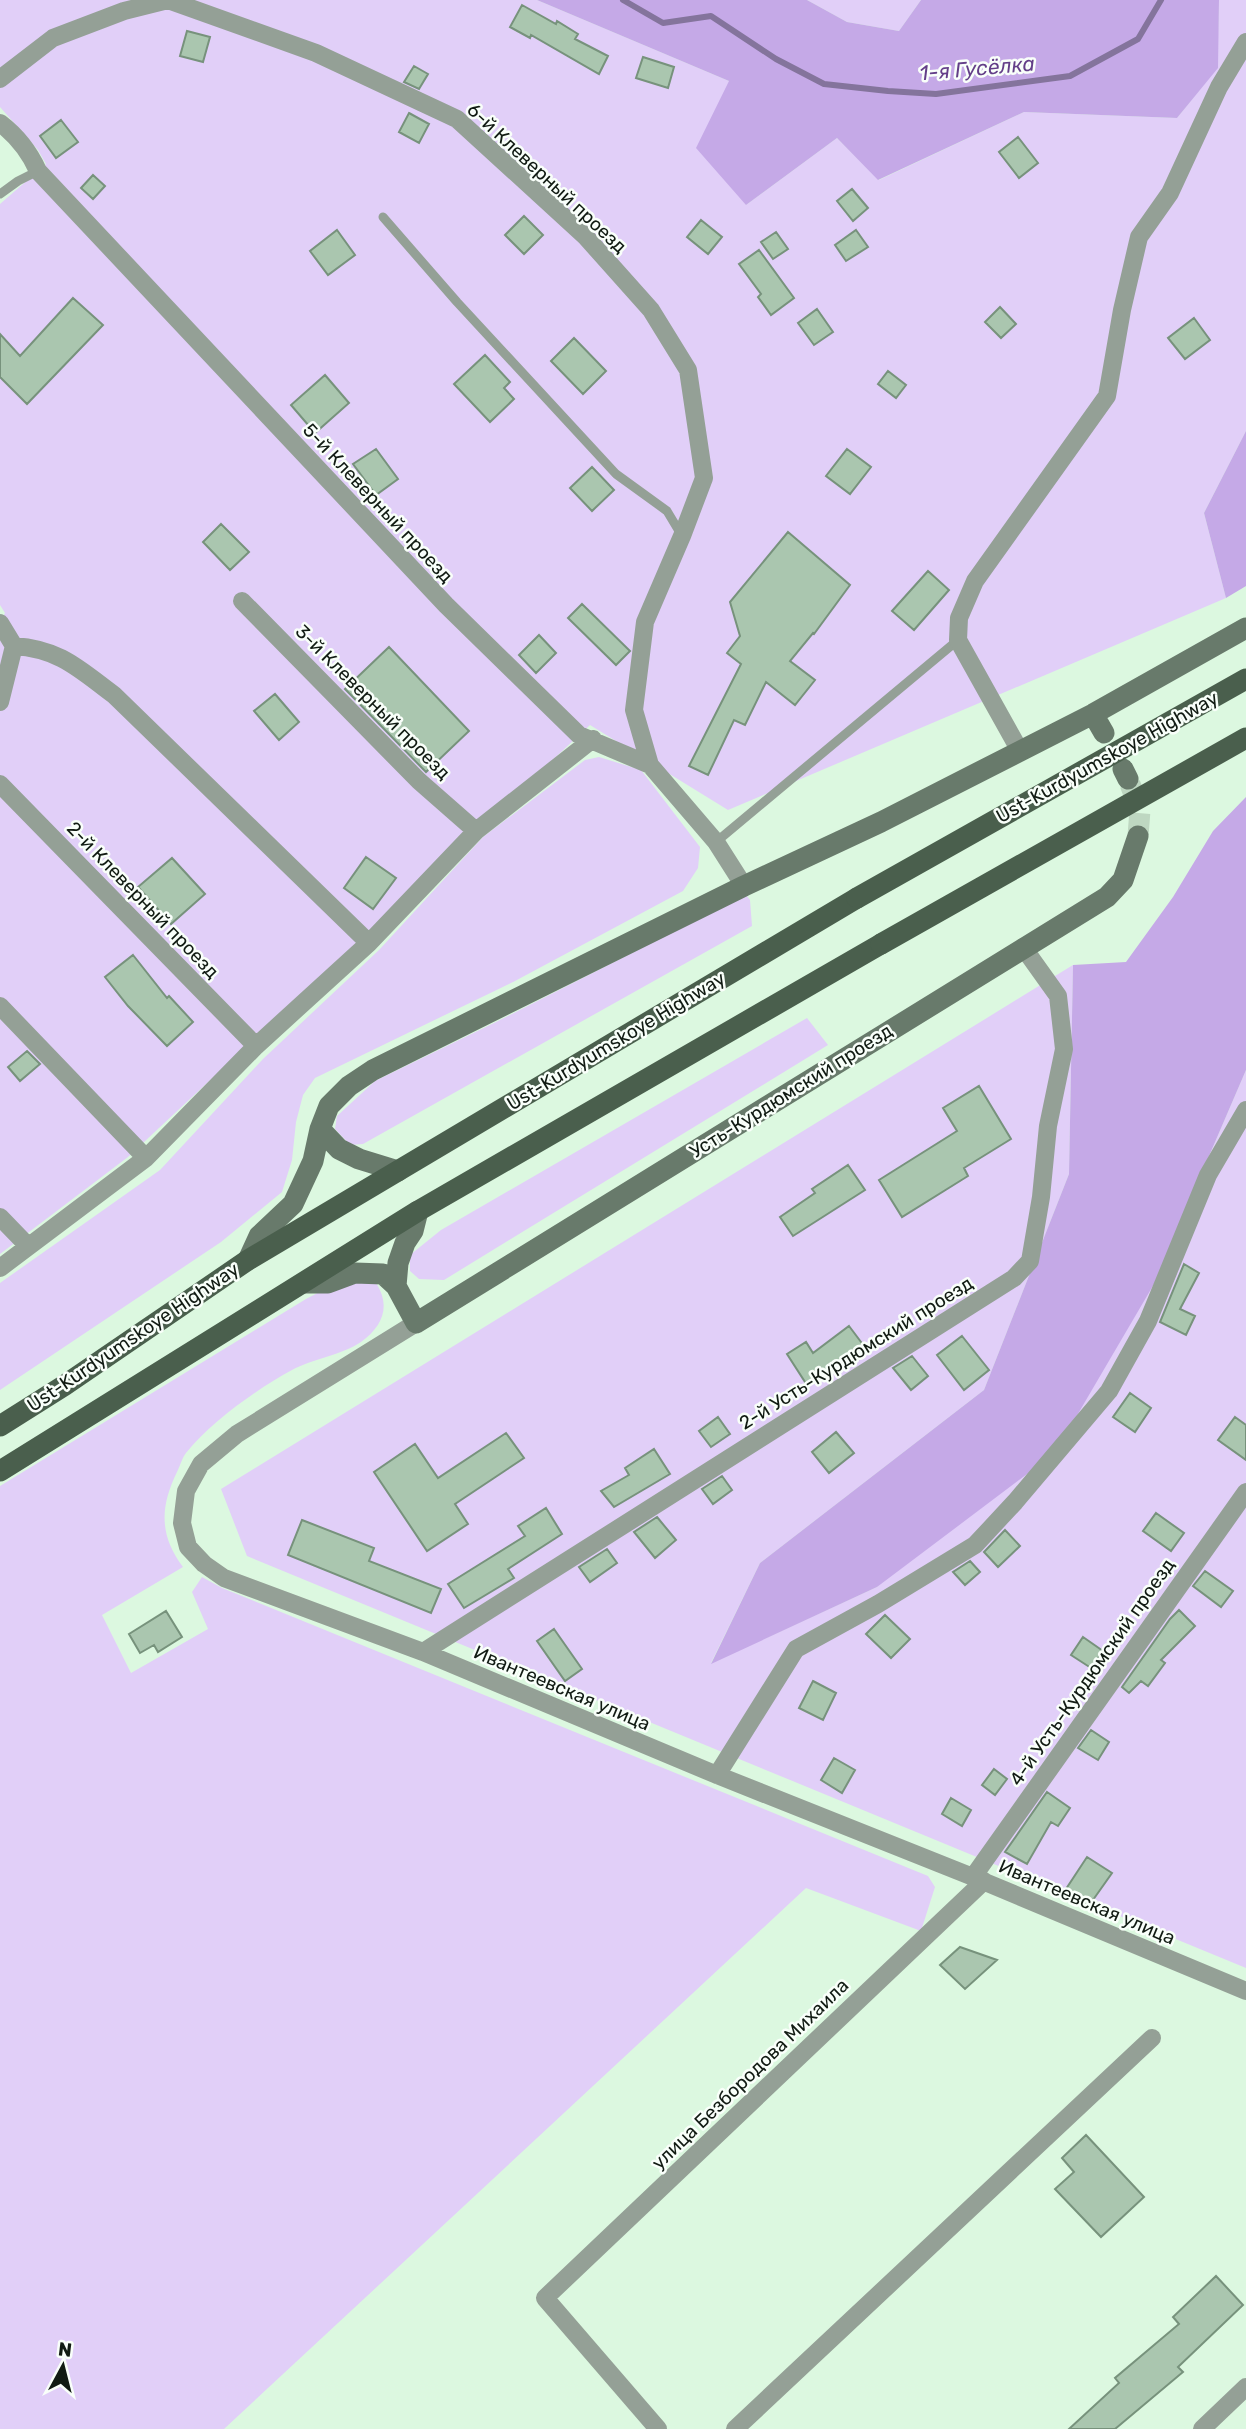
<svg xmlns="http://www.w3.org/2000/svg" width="1246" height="2429" font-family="Rubik,sans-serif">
<rect width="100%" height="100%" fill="#dcf8e0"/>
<path fill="#e1cff8" d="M0 0H537L729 81 746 205 837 138 879 180 1024 112 1177 118 1217 68 1219 0H1246V431L1204 513 1226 598 728 810 590 725 128 1157 0 1254V622L5 613 0 605V204L46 164 38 150 0 107Z
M807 0H921L899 31 847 22Z
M599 757 641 770 700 847 698 868 683 891 515 981 315 1078 303 1095 296 1122 292 1160 282 1192 221 1242 0 1390V1283L160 1170 263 1059 379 950 483 837 585 760Z
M746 895 750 900 752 926 363 1144 350 1145 335 1129 337 1116 375 1081 496 1022Z
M1073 965 1069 1174 984 1390 760 1563 711 1663 877 1587 1154 1284 1246 1070V1968L247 1556 221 1489Z
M807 1018 828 1045 444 1280 419 1279 410 1271V1255L441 1230Z
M358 1280 376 1283C391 1306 383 1326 361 1342 342 1355 312 1359 292 1370 257 1389 211 1422 186 1453 182 1458 180 1466 177 1472 160 1507 159 1535 183 1567L102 1615 131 1673 208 1629 192 1592 202 1577 222 1588 928 1876 935 1887 921 1931 806 1888 224 2429H0V1486L306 1299 327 1288Z"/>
<path fill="#c5a9e7" d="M537 0H807L847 22 899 31 921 0H1219L1218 68 1177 118 1024 112 878 180 837 138 746 205 696 148 729 81Z
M1246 431V586L1226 598 1204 513Z
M1246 797V1070L1154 1284 1055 1453 877 1587 711 1664 760 1563 984 1390 1069 1174 1073 965 1126 962 1173 897 1213 831Z"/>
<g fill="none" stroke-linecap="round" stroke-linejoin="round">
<path stroke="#84749c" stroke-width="6" d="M623 0 663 23 711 16 776 59 824 84 888 91 936 94 1070 76 1138 39 1161 0"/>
</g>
<path fill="#aac6af" stroke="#77927c" stroke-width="2" d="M522 5 556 24 557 21 578 34 575 39 608 56 599 74 531 35 530 38 510 27Z
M187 31 210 37 203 62 180 56Z
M643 57 674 67 668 88 636 78Z
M414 66 428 74 419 89 404 82Z
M409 113 429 124 419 143 399 132Z
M61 120 78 142 56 158 40 136Z
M1018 137 1038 163 1019 178 999 152Z
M93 175 105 186 93 199 81 188Z
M852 189 868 208 853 221 837 201Z
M524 216 543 235 524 254 505 235Z
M701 220 722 237 708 254 687 237Z
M337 230 355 255 328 275 310 251Z
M856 230 868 247 846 261 835 245Z
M776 232 788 249 773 259 761 242Z
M759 250 794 298 771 315 758 297 761 294 739 264Z
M73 298 103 325 27 404 0 377V334L20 356Z
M1000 307 1016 324 1001 338 985 322Z
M817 309 833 332 814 345 798 323Z
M1194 318 1210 340 1185 359 1168 338Z
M574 338 606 371 583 394 551 361Z
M485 355 510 382 504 388 514 399 490 422 454 384Z
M888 371 906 385 896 398 878 384Z
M325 375 349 403 315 433 291 405Z
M376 449 398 479 376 495 353 464Z
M847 449 871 467 850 494 826 476Z
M592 467 614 490 592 511 570 488Z
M221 524 249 552 230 570 203 542Z
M788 532 850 585 814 634 813 633 790 661 815 680 795 705 766 682 745 725 734 720 708 775 689 766 741 664 727 653 740 636 730 602Z
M928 571 949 590 914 630 892 611Z
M582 604 630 651 616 665 568 618Z
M539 635 556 653 536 673 519 655Z
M389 647 469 731 426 772 345 689Z
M275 694 299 722 279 740 254 711Z
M366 857 396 878 373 909 344 888Z
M172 858 205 894 171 924 138 887Z
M133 955 167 998 169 996 193 1022 167 1046 128 1006 105 977Z
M27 1051 40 1064 20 1081 8 1067Z
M979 1086 1011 1139 964 1168 968 1176 902 1217 879 1180 957 1131 943 1108Z
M848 1165 865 1190 793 1236 780 1217 815 1193 812 1189Z
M1184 1264 1199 1273 1180 1309 1195 1316 1186 1335 1160 1322Z
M849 1326 864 1346 807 1385 787 1354 806 1342 813 1353Z
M962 1336 989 1370 964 1390 937 1355Z
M912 1356 928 1376 911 1390 893 1368Z
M1130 1393 1151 1408 1135 1432 1113 1417Z
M718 1417 730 1434 711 1447 699 1431Z
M1235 1417 1246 1425V1460L1218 1440Z
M836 1432 854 1453 829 1473 812 1452Z
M506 1433 524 1458 455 1504 468 1524 427 1551 374 1472 415 1444 438 1478Z
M654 1449 670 1474 614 1507 601 1491 629 1475 625 1468Z
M722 1476 732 1490 713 1504 702 1489Z
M546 1508 562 1534 508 1569 514 1578 464 1608 448 1584 525 1536 518 1526Z
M1156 1513 1184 1533 1171 1551 1143 1531Z
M657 1517 676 1540 655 1558 634 1532Z
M302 1520 374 1548 369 1561 441 1589 431 1613 288 1555Z
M1005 1530 1020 1546 998 1567 984 1552Z
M607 1549 617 1563 590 1582 579 1567Z
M970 1561 980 1572 965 1585 953 1572Z
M1205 1571 1233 1591 1221 1607 1193 1586Z
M1179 1610 1195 1626 1161 1660 1165 1663 1148 1686 1141 1681 1129 1693 1122 1687 1170 1619Z
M166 1611 182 1637 158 1652 154 1645 140 1653 129 1634Z
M885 1615 910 1639 891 1658 866 1634Z
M554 1629 582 1669 565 1681 537 1641Z
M1083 1637 1103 1651 1091 1668 1071 1655Z
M813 1681 836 1693 823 1720 799 1708Z
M1091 1730 1109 1742 1098 1760 1078 1748Z
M834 1758 855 1770 842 1793 821 1780Z
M994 1769 1007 1779 995 1795 982 1785Z
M1047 1792 1070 1808 1058 1826 1051 1822 1027 1864 1005 1852Z
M951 1798 971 1810 962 1826 942 1814Z
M1087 1857 1112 1873 1088 1907 1064 1892Z
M960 1947 997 1960 965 1989 940 1965Z
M1086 2135 1144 2197 1101 2237 1055 2189 1074 2172 1062 2158Z
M1216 2276 1243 2305 1178 2367 1183 2372 1115 2429H1069L1119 2383 1115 2378 1179 2324 1173 2317Z"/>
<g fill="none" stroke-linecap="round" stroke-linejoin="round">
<path stroke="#bed7c1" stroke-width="21" stroke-dasharray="21 10" stroke-linecap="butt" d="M1130 784 1140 810 1138 836"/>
<path stroke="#94a096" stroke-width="9" d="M0 194 18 181 38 171
M383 217 457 302 616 474 667 511 682 536
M716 842 958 640"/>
<path stroke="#94a096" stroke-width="18" d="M0 79 53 38 124 11 168 0 316 53 457 119 585 236 651 310 688 370 704 478 682 536 645 622 634 710 650 765
M0 123C17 136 29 151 38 171L446 605 579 735 650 765 716 842 744 886
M242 601 419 781 476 831
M0 623 14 646 0 702
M14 646C60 649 79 669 114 695L369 943
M1020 751 958 640 959 618 975 581 1107 396 1122 310 1139 237 1170 193 1219 87 1246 42
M0 784 256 1046
M0 1006 146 1158
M0 1217 28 1246
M0 1268 146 1158 256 1046 369 943 476 831 593 739
M416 1323 237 1434 201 1464 186 1491 182 1523 188 1547 204 1564 224 1578 423 1652 717 1775 973 1877 1246 1991
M423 1652 1014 1278 1030 1261 1041 1197 1048 1126 1064 1049 1058 996 1023 947
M717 1775 796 1649 878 1604 975 1545 1015 1502 1109 1391 1148 1321 1208 1175 1246 1110
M973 1877 1246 1492
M658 2429 545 2298 984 1881
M735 2429 1152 2038
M1202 2429 1246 2387"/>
<path stroke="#687a6b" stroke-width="21" d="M1093 714 1104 733
M1123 769 1128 779
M320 1129 339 1149 359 1159 398 1171
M248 1260 259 1236 293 1204 313 1161 320 1129 329 1106 349 1086 373 1070 744 886 881 822 1093 714 1246 628
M304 1283H328L355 1273 383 1274 396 1286 416 1323 1107 897 1123 880 1138 836
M396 1286 398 1263 405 1243 413 1231 418 1211"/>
<path stroke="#4a5f4d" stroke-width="21" d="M0 1426 65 1385 248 1260 857 898
M0 1471 418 1211 881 944"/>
<path stroke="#4a5f4d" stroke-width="21" d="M857 898 1246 679
M881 944 1246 738"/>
</g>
<g text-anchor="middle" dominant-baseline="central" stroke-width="5" stroke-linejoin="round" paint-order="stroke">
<g font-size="19" fill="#111b13" stroke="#f9fffa">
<text transform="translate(547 178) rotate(43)">6-й Клеверный проезд</text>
<text transform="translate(378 503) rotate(47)">5-й Клеверный проезд</text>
<text transform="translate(373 702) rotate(45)">3-й Клеверный проезд</text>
<text transform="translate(1107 757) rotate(-29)">Ust-Kurdyumskoye Highway</text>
<text transform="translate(143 900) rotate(46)">2-й Клеверный проезд</text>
<text transform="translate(616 1041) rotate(-31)">Ust-Kurdyumskoye Highway</text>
<text transform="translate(791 1091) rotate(-32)">Усть-Курдюмский проезд</text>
<text transform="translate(133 1337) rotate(-34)">Ust-Kurdyumskoye Highway</text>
<text transform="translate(856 1353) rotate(-32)">2-й Усть-Курдюмский проезд</text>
<text transform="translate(1092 1672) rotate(-55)">4-й Усть-Курдюмский проезд</text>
<text transform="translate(562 1688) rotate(23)">Ивантеевская улица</text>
<text transform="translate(1087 1902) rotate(23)">Ивантеевская улица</text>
<text transform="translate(750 2074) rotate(-44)">улица Безбородова Михаила</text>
</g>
<g font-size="21" font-style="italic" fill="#633e88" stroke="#f9fffa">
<text transform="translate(977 68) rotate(-5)">1-я Гусёлка</text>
</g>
</g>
<g transform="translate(63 2366) rotate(7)" stroke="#f9fffa" stroke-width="5" paint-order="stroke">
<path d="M0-5L12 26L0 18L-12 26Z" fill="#111b13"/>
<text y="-10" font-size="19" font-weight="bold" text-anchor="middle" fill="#111b13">N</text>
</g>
</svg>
